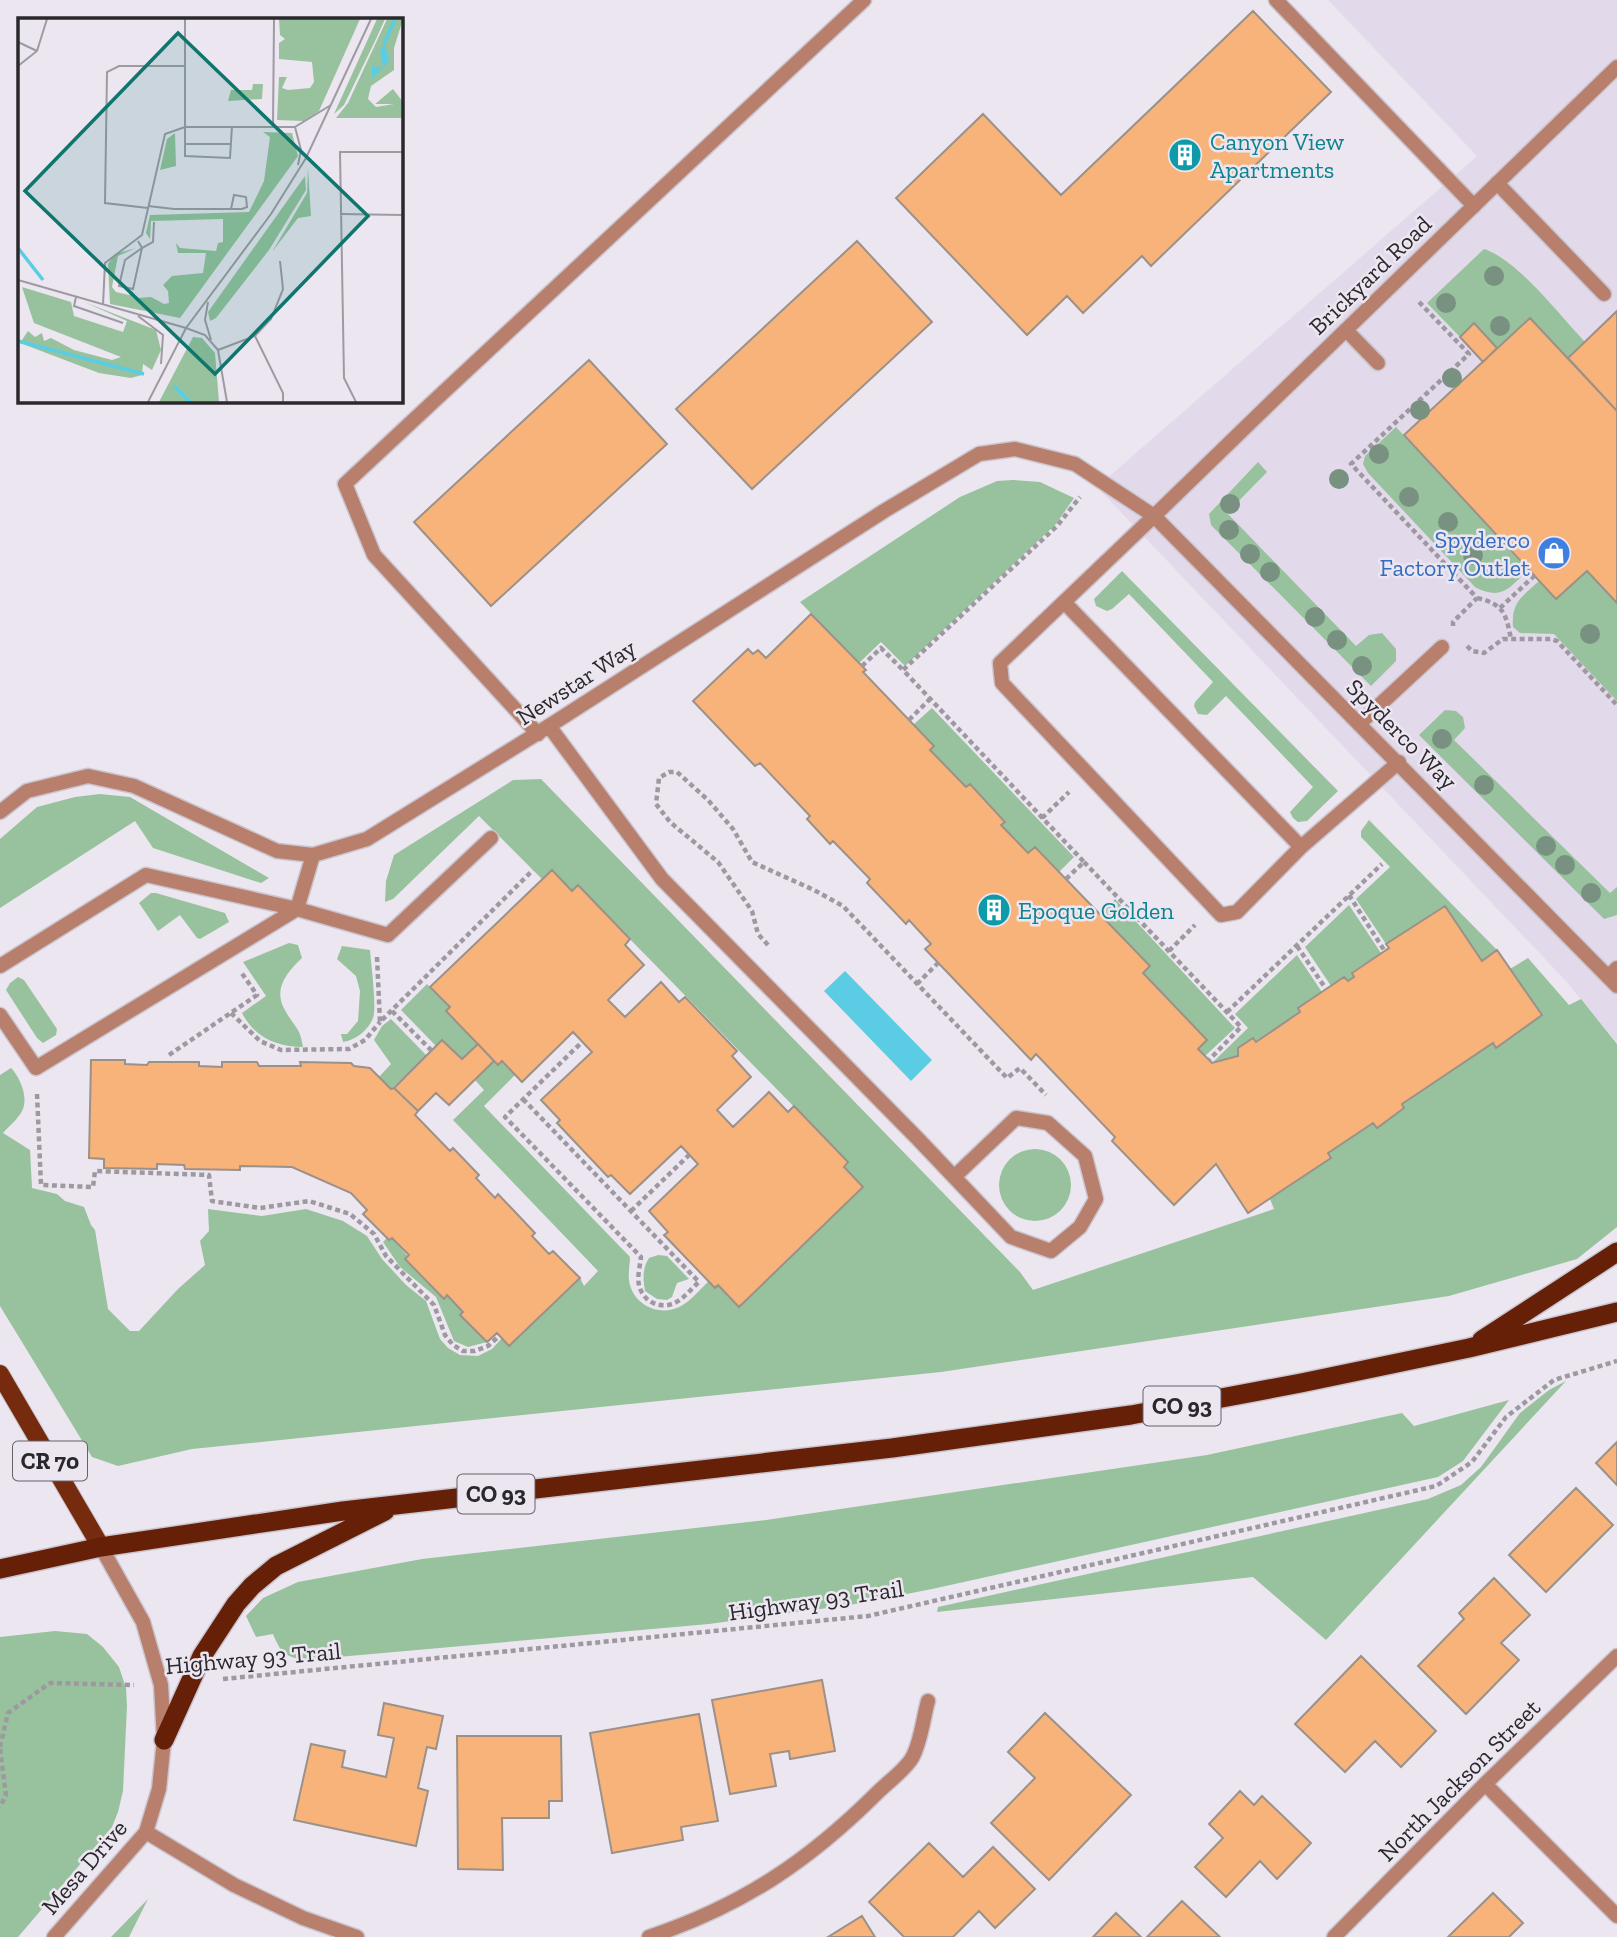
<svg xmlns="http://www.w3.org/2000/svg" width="1617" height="1937" font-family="'Zilla Slab',serif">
<rect width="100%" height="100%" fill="#ece6f1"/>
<path fill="#e2d9eb" d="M1328 0H1617V1043L1565 980 1097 487 1477 156Z"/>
<path fill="#97c29d" d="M1484 249C1518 260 1559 315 1585 342L1568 358 1530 318 1497 348 1474 324 1460 337 1427 303Z
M1396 427 1528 570C1509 588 1502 601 1475 587L1368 473 1363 464 1365 456Z
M1258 462 1267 472 1227 513 1356 646 1369 635 1382 633 1396 649V661L1371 686 1211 525 1209 514Z
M1013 480 1040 482 1074 498 1056 524 905 666 881 642 859 663 800 602 960 497 997 481Z
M1122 571 1338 791 1307 821 1298 822 1293 818 1290 812 1313 787 1226 696 1207 715 1198 714 1194 706 1195 702 1213 682 1129 594 1112 609 1107 611 1096 606 1094 599Z
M1587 571 1617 603V701L1554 634 1520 633 1513 627C1511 602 1522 597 1539 581L1556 599Z
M932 708 1074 857 1059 872 1035 847 1028 853 1001 825 1005 821 970 784 966 787 930 750 933 746 913 725Z
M1445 710 1456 711 1463 717 1465 728 1454 740 1610 893 1617 887V915L1604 919 1419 735Z
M541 779 1020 1272 1033 1290 1274 1209 1270 1199 1330 1157 1328 1153 1373 1123 1377 1127 1404 1109 1402 1104 1493 1043 1496 1047 1541 1014 1510 969 1528 958 1569 1005 1581 999 1617 1044V1227L1577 1259 1449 1296 941 1372 192 1449 118 1466 92 1457 0 1306V1075L11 1068C20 1077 29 1098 22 1111 18 1119 9 1126 3 1133L30 1150 32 1188 57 1194 65 1201 84 1207 91 1225 95 1230 108 1309 130 1331H139L178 1289 205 1265 200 1241 209 1231 208 1209 262 1216 306 1209 343 1221 367 1236 382 1259 406 1285 426 1301 440 1339 448 1348 460 1355 478 1356 492 1349 502 1338 580 1278 584 1286 598 1271 453 1120 484 1090 475 1080 494 1061 498 1065 502 1061 515 1075 484 1106 630 1257C630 1264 628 1273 629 1280 632 1304 658 1317 679 1307 690 1302 700 1289 709 1281L718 1285 740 1306 863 1187 844 1167 848 1162 578 886 572 891 552 871 543 880 479 816 393 899 385 902 386 881 394 855 513 780Z
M100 794 130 797 269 878 261 883 153 848 135 821 0 908V839L37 807 75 797Z
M1369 820 1497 950 1482 961 1444 906 1386 944 1356 899 1390 867 1361 837V831Z
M151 893H156L225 913 229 922 200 939 197 938 180 915 158 931 139 903Z
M1115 899 1235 1028 1205 1056 1198 1049 1206 1040 1143 973 1150 966 1100 914Z
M1349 905 1381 953 1352 972 1354 977 1348 981 1344 977 1331 986 1305 947Z
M289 943 298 945 302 958C286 973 272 990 286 1012 295 1028 300 1027 303 1047 277 1047 254 1037 242 1013L266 996 243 962Z
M342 946 370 950C371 964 377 1008 373 1018 368 1031 355 1040 343 1042L341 1034H347L358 1021 360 991 356 976 337 959Z
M1297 955 1322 992 1298 1008 1300 1012 1256 1042 1253 1039 1238 1048V1056L1212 1063 1248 1028 1235 1014Z
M18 977 24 980 57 1029 56 1035 43 1043 37 1038 6 990 10 983Z
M427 984 450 1007 446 1011 478 1044 462 1059 443 1040 436 1046 401 1010Z
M391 1019 427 1056 391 1089 379 1077 391 1064 374 1040 382 1026Z
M999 1185a36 36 0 1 1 72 0a36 36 0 1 1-72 0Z
M387 1238 389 1240 392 1238 444 1298 447 1295 463 1312 461 1315 487 1342 468 1347 454 1341 436 1297 400 1267 383 1242Z
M658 1255 667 1256 689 1279 677 1283 672 1297 667 1300 657 1299 645 1291C643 1279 642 1269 649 1258Z
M1566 1381 1326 1640 1253 1577 937 1612 938 1607 1428 1499 1461 1485 1481 1467 1520 1413 1549 1390Z
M1509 1400 1463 1461 1438 1477 932 1589 850 1605 709 1624 304 1660C284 1656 281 1653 273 1634L256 1637 246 1616 263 1598 298 1582 422 1559 766 1520 1207 1455 1402 1413 1414 1426Z
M55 1631 87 1634 103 1647 119 1667 126 1688 127 1706 123 1791 118 1812 112 1827 18 1937H0V1637Z
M148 1899 129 1937H111Z"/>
<path fill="#5acde5" d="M845 971 932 1060 911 1081 824 991Z"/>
<path fill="#f7b37a" stroke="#9c9189" stroke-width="2" d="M1253 11 1331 92 1151 266 1142 256 1083 313 1067 296 1027 335 896 198 983 114 1061 195Z
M857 241 932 322 752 489 676 409Z
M1617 311V411L1568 358Z
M1530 318 1617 411V603L1587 571 1556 599 1404 435Z
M1474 323 1497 348 1483 362 1460 337Z
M589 360 667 444 491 606 414 522Z
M811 614 866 670 863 672 934 746 930 750 966 787 970 784 1005 822 1001 825 1028 853 1035 847 1150 966 1143 973 1207 1040 1198 1049 1212 1063 1238 1056V1048L1253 1038 1256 1042 1300 1012 1298 1008 1344 977 1348 981 1354 977 1352 973 1389 948 1386 944 1445 906 1482 961 1497 950 1542 1015 1496 1048 1493 1043 1402 1104 1404 1108 1377 1128 1373 1123 1328 1153 1331 1158 1248 1213 1216 1164 1174 1205 1112 1141 1115 1137 1036 1054 1031 1060 925 949 931 944 909 920 906 924 867 883 870 879 833 841 830 844 807 819 810 816 760 763 755 766 693 701 748 649 753 654 758 650 766 658Z
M552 870 572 891 578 885 630 939 625 945 644 965 608 1000 625 1017 661 982 679 1002 685 997 737 1051 732 1056 751 1077 717 1110 733 1127 769 1092 788 1112 794 1106 848 1162 844 1167 863 1187 739 1307 718 1285 715 1288 664 1235 668 1232 649 1211 698 1164 681 1146 630 1194 611 1175 608 1177 557 1123 560 1120 541 1100 592 1052 573 1032 522 1082 502 1061 498 1065 446 1011 450 1007 430 987Z
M442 1040 462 1059 478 1044 494 1061 449 1105 436 1093 418 1111 394 1088Z
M91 1060H125V1064L147 1065 149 1062H199V1066L222 1067V1062H257L259 1066H301L300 1062 351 1063 354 1066 370 1068 391 1089 394 1088 418 1111 415 1115 450 1151 453 1148 479 1175 476 1178 495 1198 498 1194 535 1233 532 1236 549 1254 553 1251 580 1278 509 1346 497 1333 487 1342 460 1315 463 1312 447 1295 444 1299 405 1259 409 1255 392 1238 389 1240 363 1214 367 1210 351 1193 292 1167 240 1166V1170L185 1169 184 1165 157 1164V1169L104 1168V1159L89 1158Z
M1617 1442V1485L1596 1463Z
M1576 1488 1613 1525 1546 1592 1509 1555Z
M1494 1578 1530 1615 1501 1643 1519 1660 1466 1714 1418 1666 1464 1619 1459 1613Z
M1361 1656 1436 1731 1401 1767 1375 1741 1345 1772 1295 1724Z
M822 1680 835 1751 790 1759 789 1751 770 1754 776 1786 730 1794 712 1700Z
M384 1703 443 1716 436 1749 427 1747 418 1788 428 1791 416 1846 294 1820 311 1744 345 1751 342 1767 386 1777 394 1738 378 1735Z
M1045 1713 1131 1795 1049 1880 991 1823 1035 1778 1008 1752Z
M699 1714 718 1821 681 1827 683 1840 612 1853 590 1733Z
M457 1736H561L562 1801H549V1818H502L503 1870 458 1869Z
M1240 1791 1254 1805 1262 1796 1311 1843 1277 1879 1260 1861 1226 1897 1195 1867 1223 1838 1209 1824Z
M929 1843 963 1877 993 1847 1035 1889 995 1928 979 1911 953 1937H904L869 1902Z
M1493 1893 1523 1923 1509 1937H1448Z
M1182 1901 1220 1937H1147Z
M1116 1913 1141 1937H1093Z
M862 1916 875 1937H828Z"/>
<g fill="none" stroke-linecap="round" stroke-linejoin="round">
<defs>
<path id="service" d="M1276 0 1474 206
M1497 183 1604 294
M1346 330 1378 363
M1154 516 1000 663 1002 683 1221 915 1237 912 1301 847 1399 762
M1064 602 1301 847
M1359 724 1442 647
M549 726 662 879 919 1140 1011 1237 1051 1251 1080 1227 1096 1199 1085 1156 1048 1123 1016 1118 954 1177
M538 734 374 555 345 484 864 0
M0 966 146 875 297 909 388 935 491 838
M1609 976 1617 968
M0 1015 36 1068 297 909 313 855"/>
<path id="minor" d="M1154 516 1617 67
M0 812 27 791 88 776 134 786 277 851 313 855 367 839 549 726 884 511 979 454 1015 449 1075 464 1154 516 1617 986
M1485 1784 1617 1916
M146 1832 234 1885 303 1918 357 1937
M54 1937 146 1832 159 1789 164 1740 161 1685 143 1622 101 1547
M649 1937C742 1906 809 1861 878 1792 888 1782 905 1770 912 1758 921 1742 923 1719 928 1701
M1334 1937 1485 1784 1617 1656"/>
<path id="primary" d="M0 1374 101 1547"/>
<path id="trunk" d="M1482 1340 1617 1252
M0 1569 101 1547 343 1511 892 1448 1131 1415 1301 1383 1469 1348 1617 1312
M164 1740 202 1656 236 1604 252 1586 276 1566 385 1511"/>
</defs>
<use href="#service" stroke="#c9c4ce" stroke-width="17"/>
<use href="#minor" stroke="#c9c4ce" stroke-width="17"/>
<use href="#primary" stroke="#c9c4ce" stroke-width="20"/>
<use href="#trunk" stroke="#c9c4ce" stroke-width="22"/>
<path stroke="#9e99a1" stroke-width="4.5" stroke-dasharray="5 3.5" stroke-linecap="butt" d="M1419 302 1469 354 1351 464 1477 598 1453 622V626
M1477 598C1504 604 1506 614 1511 639
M1500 608 1534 576
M1467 646 1472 651 1484 653 1503 639H1551L1557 641 1617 705
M862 666 881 648 903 670
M909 720 930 699
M1042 818 1069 792
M1084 862 1241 1027 1209 1060
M1066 879 1084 862 903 670 1057 526 1080 497
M1349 895 1384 950
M768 945 758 934 752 911 718 862 670 822 656 804 659 778 669 772H677L708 800 733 829 752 862 814 890 843 906 1007 1078 1020 1068 1046 1095
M1297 946 1326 989
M1169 951 1195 925
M377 957 380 1022 533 870
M917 984 938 963
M392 1011 432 1051
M1227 1012 1382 864
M231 1013 260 1041 281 1050 349 1049 365 1040 380 1022
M169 1055 257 995 241 972
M37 1094 41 1185 93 1187 95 1171 209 1175 212 1201 260 1208 309 1201 350 1214 374 1234 386 1256 434 1305 445 1335 453 1345 463 1351H475L488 1346 499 1336
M523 1099 699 1282C692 1288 686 1296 678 1301 663 1311 643 1303 639 1285 637 1277 640 1266 641 1257L505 1117 582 1042
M631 1211 689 1155
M223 1679 868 1616 1436 1486 1472 1462 1506 1417 1554 1380 1617 1361
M0 1747 8 1713 50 1683 134 1685
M0 1749 6 1795 0 1807"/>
<use href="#service" stroke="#b77f6c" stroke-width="14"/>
<use href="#minor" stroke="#b77f6c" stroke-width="14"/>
<use href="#primary" stroke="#772b0e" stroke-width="18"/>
<use href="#trunk" stroke="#662007" stroke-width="19"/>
</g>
<g fill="#789181">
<circle cx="1494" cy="276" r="10"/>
<circle cx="1446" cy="303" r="10"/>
<circle cx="1500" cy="326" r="10"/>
<circle cx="1452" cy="378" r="10"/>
<circle cx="1420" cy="410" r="10"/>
<circle cx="1379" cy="454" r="10"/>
<circle cx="1339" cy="479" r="10"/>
<circle cx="1409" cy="497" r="10"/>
<circle cx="1230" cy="504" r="10"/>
<circle cx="1448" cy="522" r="10"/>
<circle cx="1229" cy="530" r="10"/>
<circle cx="1250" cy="554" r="10"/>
<circle cx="1473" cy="555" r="10"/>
<circle cx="1270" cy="572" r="10"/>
<circle cx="1315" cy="617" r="10"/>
<circle cx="1590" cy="634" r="10"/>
<circle cx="1337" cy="640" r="10"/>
<circle cx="1362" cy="666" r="10"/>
<circle cx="1442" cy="739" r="10"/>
<circle cx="1484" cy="785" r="10"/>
<circle cx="1546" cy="846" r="10"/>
<circle cx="1565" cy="865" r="10"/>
<circle cx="1591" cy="893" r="10"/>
</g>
<defs>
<symbol id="building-disc" viewBox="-11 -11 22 22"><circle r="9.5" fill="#0f9aa8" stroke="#ece6f1"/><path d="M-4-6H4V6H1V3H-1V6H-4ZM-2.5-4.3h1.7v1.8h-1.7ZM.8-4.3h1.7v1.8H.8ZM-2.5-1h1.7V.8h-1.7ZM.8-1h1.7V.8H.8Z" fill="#fff"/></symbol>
<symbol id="shop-disc" viewBox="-11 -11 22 22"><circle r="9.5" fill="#3f7fe0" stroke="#ece6f1"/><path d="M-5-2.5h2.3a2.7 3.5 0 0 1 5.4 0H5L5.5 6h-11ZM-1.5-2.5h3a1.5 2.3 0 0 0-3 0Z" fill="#fff"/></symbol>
</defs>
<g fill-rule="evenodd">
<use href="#building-disc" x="1166" y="136" width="38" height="38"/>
<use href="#shop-disc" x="1535" y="534" width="38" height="38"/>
<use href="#building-disc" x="975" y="891" width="38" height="38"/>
</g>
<g text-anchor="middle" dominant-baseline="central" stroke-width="5" stroke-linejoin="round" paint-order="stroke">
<g fill="#ece6f1" stroke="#646167" stroke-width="2">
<rect x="1143.5" y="1386.5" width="77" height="39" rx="5"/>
<rect x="13" y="1441.5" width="74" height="39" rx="5"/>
<rect x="457.5" y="1474.5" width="77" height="39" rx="5"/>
</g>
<g font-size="23" font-weight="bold" fill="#2a282c">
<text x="1182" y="1406">CO 93</text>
<text x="50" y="1461">CR 70</text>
<text x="496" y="1494">CO 93</text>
</g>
<g font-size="24" fill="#0d838f" stroke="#ece6f1" text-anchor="start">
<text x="1210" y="141">Canyon View<tspan x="1210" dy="28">Apartments</tspan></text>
<text x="1018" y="910">Epoque Golden</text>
</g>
<g font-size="24" fill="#2a282c" stroke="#ece6f1">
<text transform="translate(1370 275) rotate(-44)">Brickyard Road</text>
<text transform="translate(576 682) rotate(-33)">Newstar Way</text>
<text transform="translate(1402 734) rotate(45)">Spyderco Way</text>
<text transform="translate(816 1600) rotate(-8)">Highway 93 Trail</text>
<text transform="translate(253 1658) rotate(-5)">Highway 93 Trail</text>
<text transform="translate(1459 1780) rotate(-45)">North Jackson Street</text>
<text transform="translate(84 1867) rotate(-49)">Mesa Drive</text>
</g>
<g font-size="24" fill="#366cbe" stroke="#ece6f1" text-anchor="end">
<text x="1530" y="539">Spyderco<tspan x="1530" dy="28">Factory Outlet</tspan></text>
</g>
</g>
<g transform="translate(18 18)">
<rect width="385" height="385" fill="#ece6f1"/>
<path d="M261 1H342L301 93 286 103 259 102 261 59H269L264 70 270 72 292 70 296 64 294 44 261 41V25L267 21 262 17ZM359 1H367L358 21 326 87 316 96ZM369 1H385L376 30V52L353 68 350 81 358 89 376 86H357L375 71 385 84V100H318L330 85ZM235 66H245L244 81 210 83 213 72H234ZM245 114 274 115 280 138 162 300 92 286 90 246 97 236 118 230 100 238 94 269 98 274 111 277 114 273 119 280 133 279 146 286 151 285 150 273 145 267 154 258 185 255 188 235H160L158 225 162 230 198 233 200 225 205 224V201L133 203 132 221 128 215 132 197 231 194 246 163 252 119ZM157 115 158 148 142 152 149 121ZM290 150 293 198 280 200 254 234 289 175ZM287 158 288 172 251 232 198 300 192 303 190 294ZM4 269 53 284 56 298 105 314 109 303 66 284 138 312 143 332 134 352 125 346 124 357 113 360 81 355 2 325 10 313 17 319 24 315 26 323 33 320 56 332 94 342 103 339 16 305ZM175 319 184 320 197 335 201 384H141Z" fill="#97c29d"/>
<path d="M367 26 371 43 354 61V48L365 50 362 32Z" fill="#5acde5"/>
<path fill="none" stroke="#5acde5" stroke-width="3.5" d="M366 26 377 1M0 230 25 262M0 323 126 356M156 368 172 384"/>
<path fill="none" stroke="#9e9aa2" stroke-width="2" d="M167 1V138L212 140 214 108M0 24 19 33M0 48 19 33 29 1M255 108 256 1M167 126H213M280 147 283 132 277 109 313 87M130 188 156 191H224L229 189 228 179 216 177 213 191M130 190 87 185 89 54 101 48H167M322 196 385 197M120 223 124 230 115 271 101 268 107 242 124 230 135 224 136 204M0 262 168 310M58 279 56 288 105 305M190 284 187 302 193 322M85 287 87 245 124 217 147 116 167 109H277M120 298 145 317 143 346M168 310 187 317 200 332 209 384M237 318 265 375V384M200 332 237 318 253 301 265 271 262 243M130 384 168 310 253 196 288 140 353 1M338 384 326 360 322 134H385"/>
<path fill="#0f766e" fill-opacity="0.15" stroke="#0f766e" stroke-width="3.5" d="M160 15 350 198 197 356 7 173Z"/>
<rect width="385" height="385" fill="none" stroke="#2a282c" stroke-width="3.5"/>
</g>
</svg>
